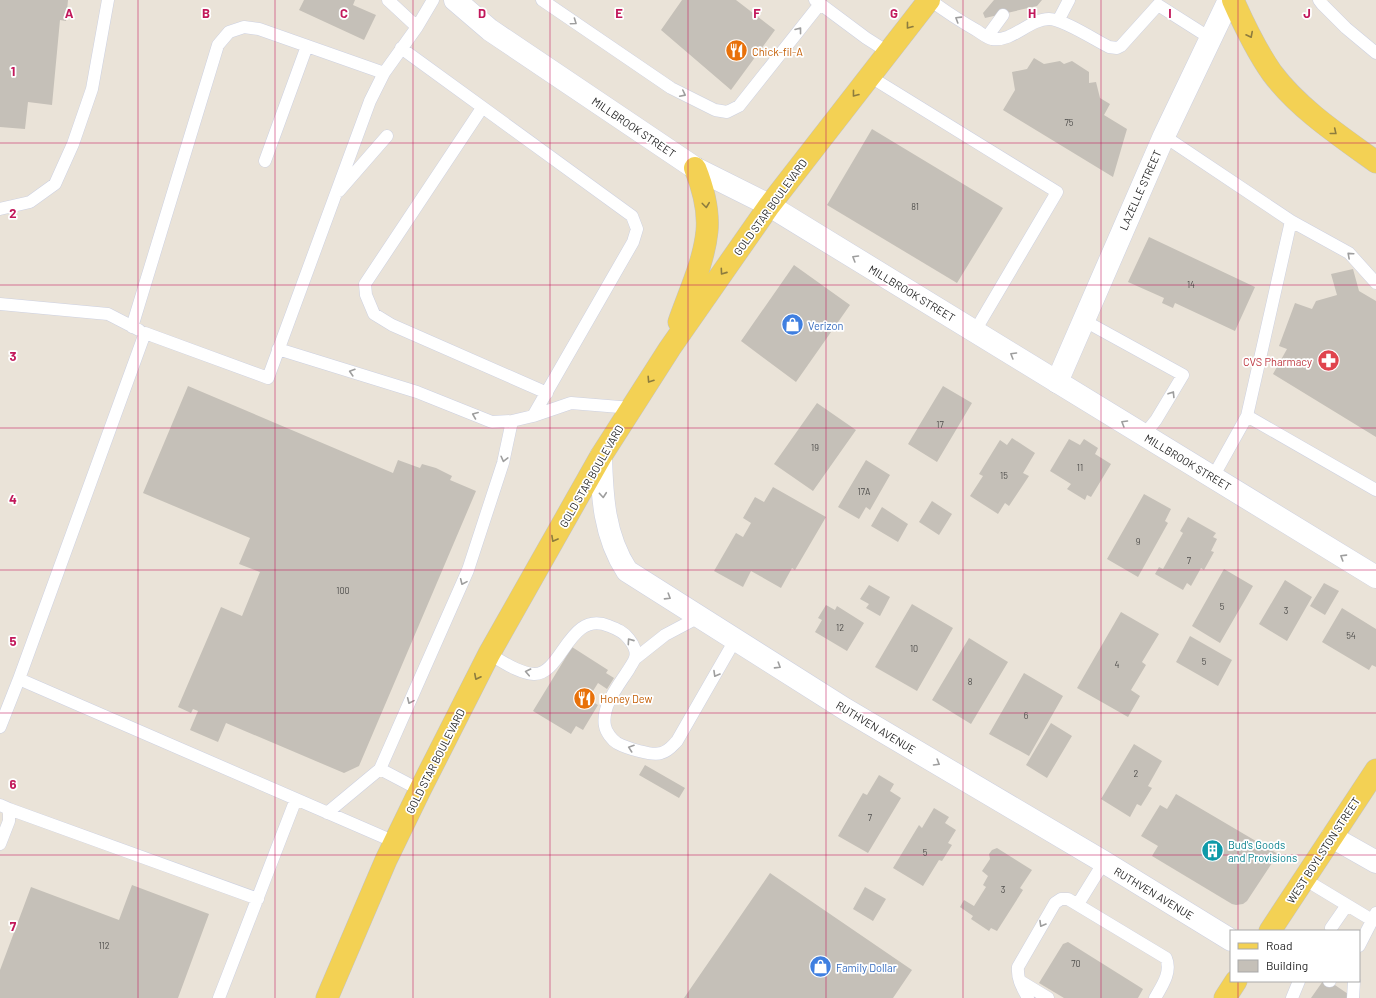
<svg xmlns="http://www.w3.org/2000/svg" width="1376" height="998" font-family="Barlow,sans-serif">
<rect width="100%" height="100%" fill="#eae3d8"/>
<path fill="#c5c0b8" d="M0 0H68L66 21 60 20 52 105 28 102 25 129 0 127Z
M304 0H355L353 5 376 15 364 40 299 10Z
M682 0H736L775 30 731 90 661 30Z
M994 0H1042L1037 6 985 18 983 13Z
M1034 58 1044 64 1060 61 1064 64 1072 61 1089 72V83L1096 82 1100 98 1110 104 1104 115 1127 129 1113 177 1003 110 1015 90 1012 72 1027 69Z
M872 129 1003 208 957 283 827 205Z
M1149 237 1255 287 1235 331 1175 303 1173 308 1162 303 1164 298 1128 282Z
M794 265 850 305 796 382 741 341Z
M1353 269 1359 291 1376 301V437L1273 374 1287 349 1279 346 1295 303 1312 309 1316 301 1337 295 1331 274Z
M188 386 393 473 398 460 420 468 422 464 436 468 452 476 450 480 476 491 359 766 344 773 226 723 218 742 190 730 198 711 193 709 191 713 178 707 221 607 242 616 260 572 239 564 250 538 143 493Z
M943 386 972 403 937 462 908 444Z
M817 403 856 430 813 491 774 464Z
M1012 438 1035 453 1023 473 1029 476 1009 506 1005 503 998 514 970 496 983 476 979 474 1000 440 1007 445Z
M1069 439 1080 445 1084 439 1098 448 1095 454 1111 464 1091 497 1087 495 1085 500 1067 489 1071 484 1050 471Z
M866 460 890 475 870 510 866 507 859 519 838 507Z
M773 487 826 517 795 570 792 568 781 588 751 571 743 587 714 571 736 533 743 537 751 523 743 518 755 497 764 502Z
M1144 494 1171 509 1165 521 1168 523 1138 577 1107 559Z
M932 501 952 514 939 535 919 522Z
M882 507 908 524 898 542 871 526Z
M1188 517 1216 533 1213 537 1217 539 1211 551 1214 552 1204 570 1201 568 1191 586 1187 583 1183 590 1155 574 1159 567 1163 569 1183 533 1180 531Z
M1224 569 1253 586 1220 643 1192 626Z
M1285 580 1312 597 1287 641 1259 624Z
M1324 583 1339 591 1325 615 1310 606Z
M869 585 890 597 880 616 866 608 869 604 860 599Z
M912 604 953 628 917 691 875 667Z
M826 605 835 610 837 606 864 623 847 651 815 632 822 620 818 618Z
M1342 608 1376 629V667L1372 665 1369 670 1322 642Z
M1121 612 1159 634 1142 662 1146 665 1131 690 1140 696 1128 717 1077 688Z
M1190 636 1232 660 1218 686 1176 662Z
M969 638 1008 662 971 724 932 700Z
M572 647 608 670 606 673 614 678 607 689 598 683 588 699 598 705 583 730 576 726 571 734 533 711Z
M1024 673 1063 696 1029 756 989 734Z
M1051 723 1072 736 1047 778 1026 765Z
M1134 744 1162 761 1148 786 1152 788 1141 806 1137 804 1130 817 1101 799Z
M645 765 685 788 679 798 639 775Z
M879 775 894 784 890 791 901 798 868 853 838 836 863 793 867 795Z
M1176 794 1278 854 1247 901 1243 904 1236 905 1232 904 1152 856 1158 846 1141 836 1160 805 1167 809Z
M934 808 949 817 945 823 956 830 948 843 952 845 942 861 939 860 923 886 893 868 919 825 922 828Z
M997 848 1032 870 1020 888 1023 890 997 931 991 928 989 931 971 919 973 916 960 907 964 900 974 906 986 887 983 885 988 876 982 871 990 859 989 854 992 850Z
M770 873 912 970 893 998H684Z
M132 885 209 914 178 998H0V970L31 887 119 920Z
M865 887 886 899 873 921 853 909Z
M1068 942 1143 989 1138 998H1064L1039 983 1063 944Z
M1323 981H1329L1351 996 1349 998H1311Z"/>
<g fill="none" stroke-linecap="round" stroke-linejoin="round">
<defs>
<path id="service" d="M388 0 417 27
M542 0 671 88 715 110 727 112 739 106 820 4
M815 0 866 38 888 52
M930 0C945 11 960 21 976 30 981 33 987 38 992 39 1013 42 1029 19 1049 19 1063 19 1095 40 1109 47L1117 48 1121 46 1158 5 1210 38
M1319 0 1322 4 1346 28 1376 53
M1058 21 1069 0
M987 37 1003 15
M401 48 632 216 637 229 633 242 533 416
M869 76 1057 192 975 331
M482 108 365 284 366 295 374 314 392 325 547 393
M1164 136 1291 221 1349 253 1376 283
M265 161 307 46
M339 191 387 136
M0 209 30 202 55 184 73 144 92 89 108 0
M0 304 108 314 139 330
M1083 320 1183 375 1156 420 1144 435
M132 327 218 45 229 32 244 27 259 29 384 73
M278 349 417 392 492 422 512 421 533 416 571 403 632 408
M1247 416 1376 490
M1213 477 1247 416 1291 221
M489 654C502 661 518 673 534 674 562 675 569 609 609 626 617 629 624 632 629 639 633 644 637 652 635 658 634 662 631 665 629 669 619 685 601 706 605 726 606 732 612 740 617 743 626 748 652 756 661 753 669 751 672 746 677 741L735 640
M636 658 665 635 699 617
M0 727 19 679
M380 769 420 790
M0 805 9 809V821L0 844
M9 809 258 899
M327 813 380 769 468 570 503 463 512 421
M395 842 19 679 145 333 268 378 370 101 384 73 417 27 433 0
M1304 879 1372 920
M1078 904 1104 862
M1331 928 1347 905
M1359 946 1376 913
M1020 981 1048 998
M1329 981H1330
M219 998 296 799
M1028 998C1022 987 1017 979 1018 967L1055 903 1061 899H1068L1166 958C1172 972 1162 986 1155 998
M1292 998 1299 981
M1353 998 1354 981"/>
<path id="minor" d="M1057 382 1164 136 1229 0
M1332 837 1376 862"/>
<path id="secondary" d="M455 0 490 30 695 168 765 203 1376 577
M601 456C602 496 604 536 627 571L845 709 1104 862 1231 940"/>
<path id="primary" d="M1233 0C1244 25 1256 50 1272 73 1299 109 1340 136 1376 162
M679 322C689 293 704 262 707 231 709 209 703 188 695 168
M1270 931 1376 770
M327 998 386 860 420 790 489 654 601 456 670 348 769 206 929 0
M1225 998 1236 981"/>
</defs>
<use href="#service" stroke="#cdd1e1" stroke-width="13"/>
<use href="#minor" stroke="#cdd1e1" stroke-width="23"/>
<use href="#secondary" stroke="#cdd1e1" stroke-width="23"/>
<use href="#primary" stroke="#c3c3c3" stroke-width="23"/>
<use href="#service" stroke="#fff" stroke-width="12"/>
<use href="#minor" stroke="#fff" stroke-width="22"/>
<use href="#secondary" stroke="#fff" stroke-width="22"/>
<use href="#primary" stroke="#f3d154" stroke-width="22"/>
</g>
<defs><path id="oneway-chevron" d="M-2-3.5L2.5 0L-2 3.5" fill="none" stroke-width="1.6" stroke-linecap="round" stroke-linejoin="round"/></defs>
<g stroke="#9e9e9e">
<use href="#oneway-chevron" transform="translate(958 19) rotate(-148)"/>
<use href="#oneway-chevron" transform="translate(574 22) rotate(35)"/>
<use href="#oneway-chevron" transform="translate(799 30) rotate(-52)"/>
<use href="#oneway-chevron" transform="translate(683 94) rotate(27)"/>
<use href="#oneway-chevron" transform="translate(1350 255) rotate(-138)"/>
<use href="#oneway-chevron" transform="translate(855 258) rotate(-149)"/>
<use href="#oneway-chevron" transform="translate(1013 355) rotate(-149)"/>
<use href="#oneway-chevron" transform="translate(352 372) rotate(-163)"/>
<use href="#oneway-chevron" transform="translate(1172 394) rotate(-58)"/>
<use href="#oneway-chevron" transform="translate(475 415) rotate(-158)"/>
<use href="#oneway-chevron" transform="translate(1124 423) rotate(-149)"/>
<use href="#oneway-chevron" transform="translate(504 459) rotate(104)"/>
<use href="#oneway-chevron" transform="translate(603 495) rotate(85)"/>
<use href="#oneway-chevron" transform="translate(1343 557) rotate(-148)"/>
<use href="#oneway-chevron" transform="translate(463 582) rotate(114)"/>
<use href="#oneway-chevron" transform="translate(668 597) rotate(32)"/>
<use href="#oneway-chevron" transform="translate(630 641) rotate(-125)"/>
<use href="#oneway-chevron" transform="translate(778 666) rotate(32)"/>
<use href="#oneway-chevron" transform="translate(528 672) rotate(-168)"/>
<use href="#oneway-chevron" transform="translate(716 674) rotate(120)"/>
<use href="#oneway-chevron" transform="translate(410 701) rotate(114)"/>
<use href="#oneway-chevron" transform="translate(631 748) rotate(-161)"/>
<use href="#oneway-chevron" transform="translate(937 763) rotate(31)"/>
<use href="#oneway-chevron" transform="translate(1042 924) rotate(120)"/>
</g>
<g stroke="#8d7c3e">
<use href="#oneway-chevron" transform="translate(909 26) rotate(128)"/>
<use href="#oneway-chevron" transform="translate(1250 35) rotate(63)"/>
<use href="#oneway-chevron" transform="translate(855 94) rotate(128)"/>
<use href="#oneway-chevron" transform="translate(1334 132) rotate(39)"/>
<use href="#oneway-chevron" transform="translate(706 205) rotate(83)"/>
<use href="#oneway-chevron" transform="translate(723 272) rotate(125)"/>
<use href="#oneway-chevron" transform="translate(650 380) rotate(123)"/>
<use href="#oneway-chevron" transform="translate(554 539) rotate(119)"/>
<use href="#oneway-chevron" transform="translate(477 677) rotate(117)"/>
</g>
<path fill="none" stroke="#c2185b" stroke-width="1" stroke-opacity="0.55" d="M138 0V998M275 0V998M413 0V998M550 0V998M688 0V998M826 0V998M963 0V998M1101 0V998M1238 0V931M0 143H1376M0 285H1376M0 428H1376M0 570H1376M0 713H1376M0 855H1376M1238 981V998"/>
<defs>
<symbol id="restaurant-disc" viewBox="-11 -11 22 22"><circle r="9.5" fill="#e8710a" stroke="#fff"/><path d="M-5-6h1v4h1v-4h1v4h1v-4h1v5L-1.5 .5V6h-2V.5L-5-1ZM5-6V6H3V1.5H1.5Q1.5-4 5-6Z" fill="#fff"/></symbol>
<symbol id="shop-disc" viewBox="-11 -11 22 22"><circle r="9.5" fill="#3f7fe0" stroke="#fff"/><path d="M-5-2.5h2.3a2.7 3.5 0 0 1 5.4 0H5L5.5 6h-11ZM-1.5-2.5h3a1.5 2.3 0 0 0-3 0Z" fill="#fff"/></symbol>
<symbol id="pharmacy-disc" viewBox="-11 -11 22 22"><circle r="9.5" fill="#e0444e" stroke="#fff"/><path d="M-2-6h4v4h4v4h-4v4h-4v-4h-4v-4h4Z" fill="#fff"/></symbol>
<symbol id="building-disc" viewBox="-11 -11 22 22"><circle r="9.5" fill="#0f9aa8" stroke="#fff"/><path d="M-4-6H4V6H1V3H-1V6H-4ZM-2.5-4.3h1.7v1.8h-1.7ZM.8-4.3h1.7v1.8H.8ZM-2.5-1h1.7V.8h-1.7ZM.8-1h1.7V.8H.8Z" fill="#fff"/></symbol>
</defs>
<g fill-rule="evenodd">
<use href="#restaurant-disc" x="724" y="38" width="25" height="25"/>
<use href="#shop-disc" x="780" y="312" width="25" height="25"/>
<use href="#pharmacy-disc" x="1316" y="348" width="25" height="25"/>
<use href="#restaurant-disc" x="572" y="686" width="25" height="25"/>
<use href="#building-disc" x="1200" y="838" width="25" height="25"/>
<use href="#shop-disc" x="808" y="954" width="25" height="25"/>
</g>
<g text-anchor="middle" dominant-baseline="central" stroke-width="3.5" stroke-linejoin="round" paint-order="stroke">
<g font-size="9" fill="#4e4d4b">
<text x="1069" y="122">75</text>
<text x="915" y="206">81</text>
<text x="1191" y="284">14</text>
<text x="940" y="424">17</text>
<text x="815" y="447">19</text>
<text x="1080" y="467">11</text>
<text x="1004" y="475">15</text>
<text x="864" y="491">17A</text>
<text x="1138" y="541">9</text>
<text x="1189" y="560">7</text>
<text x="343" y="590">100</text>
<text x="1222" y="606">5</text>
<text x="1286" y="610">3</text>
<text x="840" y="627">12</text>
<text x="1351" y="635">54</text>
<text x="914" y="648">10</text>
<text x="1204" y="661">5</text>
<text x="1117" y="664">4</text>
<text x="970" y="681">8</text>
<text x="1026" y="715">6</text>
<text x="1136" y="773">2</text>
<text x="870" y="817">7</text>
<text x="925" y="852">5</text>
<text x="1003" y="889">3</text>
<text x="104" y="945">112</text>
<text x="1076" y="963">70</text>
</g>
<g font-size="11" fill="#c56008" stroke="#fff" text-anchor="start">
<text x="752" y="51">Chick-fil-A</text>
<text x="600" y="698">Honey Dew</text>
</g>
<g font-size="11" fill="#272727" stroke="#fff">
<text transform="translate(634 127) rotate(34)">MILLBROOK STREET</text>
<text transform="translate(1140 190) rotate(-66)">LAZELLE STREET</text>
<text transform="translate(770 207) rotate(-54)">GOLD STAR BOULEVARD</text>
<text transform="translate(912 293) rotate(31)">MILLBROOK STREET</text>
<text transform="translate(1188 462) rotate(31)">MILLBROOK STREET</text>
<text transform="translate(591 476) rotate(-60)">GOLD STAR BOULEVARD</text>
<text transform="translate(876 727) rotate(31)">RUTHVEN AVENUE</text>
<text transform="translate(435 761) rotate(-63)">GOLD STAR BOULEVARD</text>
<text transform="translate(1323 850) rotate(-57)">WEST BOYLSTON STREET</text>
<text transform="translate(1154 893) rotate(31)">RUTHVEN AVENUE</text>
</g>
<g font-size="11" fill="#366cbe" stroke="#fff" text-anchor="start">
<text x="808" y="325">Verizon</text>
<text x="836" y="967">Family Dollar</text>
</g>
<g font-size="11" fill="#be3a42" stroke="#fff" text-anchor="end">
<text x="1312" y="361">CVS Pharmacy</text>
</g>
<g font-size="11" fill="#0d838f" stroke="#fff" text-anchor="start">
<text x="1228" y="844">Bud's Goods<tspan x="1228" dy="13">and Provisions</tspan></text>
</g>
</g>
<g font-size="13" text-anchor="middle" font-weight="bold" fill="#c2185b" stroke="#fff" stroke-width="3.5" stroke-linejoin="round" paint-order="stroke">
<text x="69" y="18">A</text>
<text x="206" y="18">B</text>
<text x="344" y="18">C</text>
<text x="482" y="18">D</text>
<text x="619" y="18">E</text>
<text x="757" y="18">F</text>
<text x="894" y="18">G</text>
<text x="1032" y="18">H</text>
<text x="1170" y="18">I</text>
<text x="1307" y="18">J</text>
<text x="13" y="76">1</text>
<text x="13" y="218">2</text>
<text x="13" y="361">3</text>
<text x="13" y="504">4</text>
<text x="13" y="646">5</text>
<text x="13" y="789">6</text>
<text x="13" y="931">7</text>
</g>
<rect x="1230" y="930" width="130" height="52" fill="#ffffff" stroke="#a9a9a9"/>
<rect x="1238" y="943" width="20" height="6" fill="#f3d154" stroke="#a9a9a9"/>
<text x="1266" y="950" font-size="12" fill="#272727">Road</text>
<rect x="1238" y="960" width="20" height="12" fill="#c5c0b8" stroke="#a9a9a9"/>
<text x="1266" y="970" font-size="12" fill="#272727">Building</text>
</svg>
